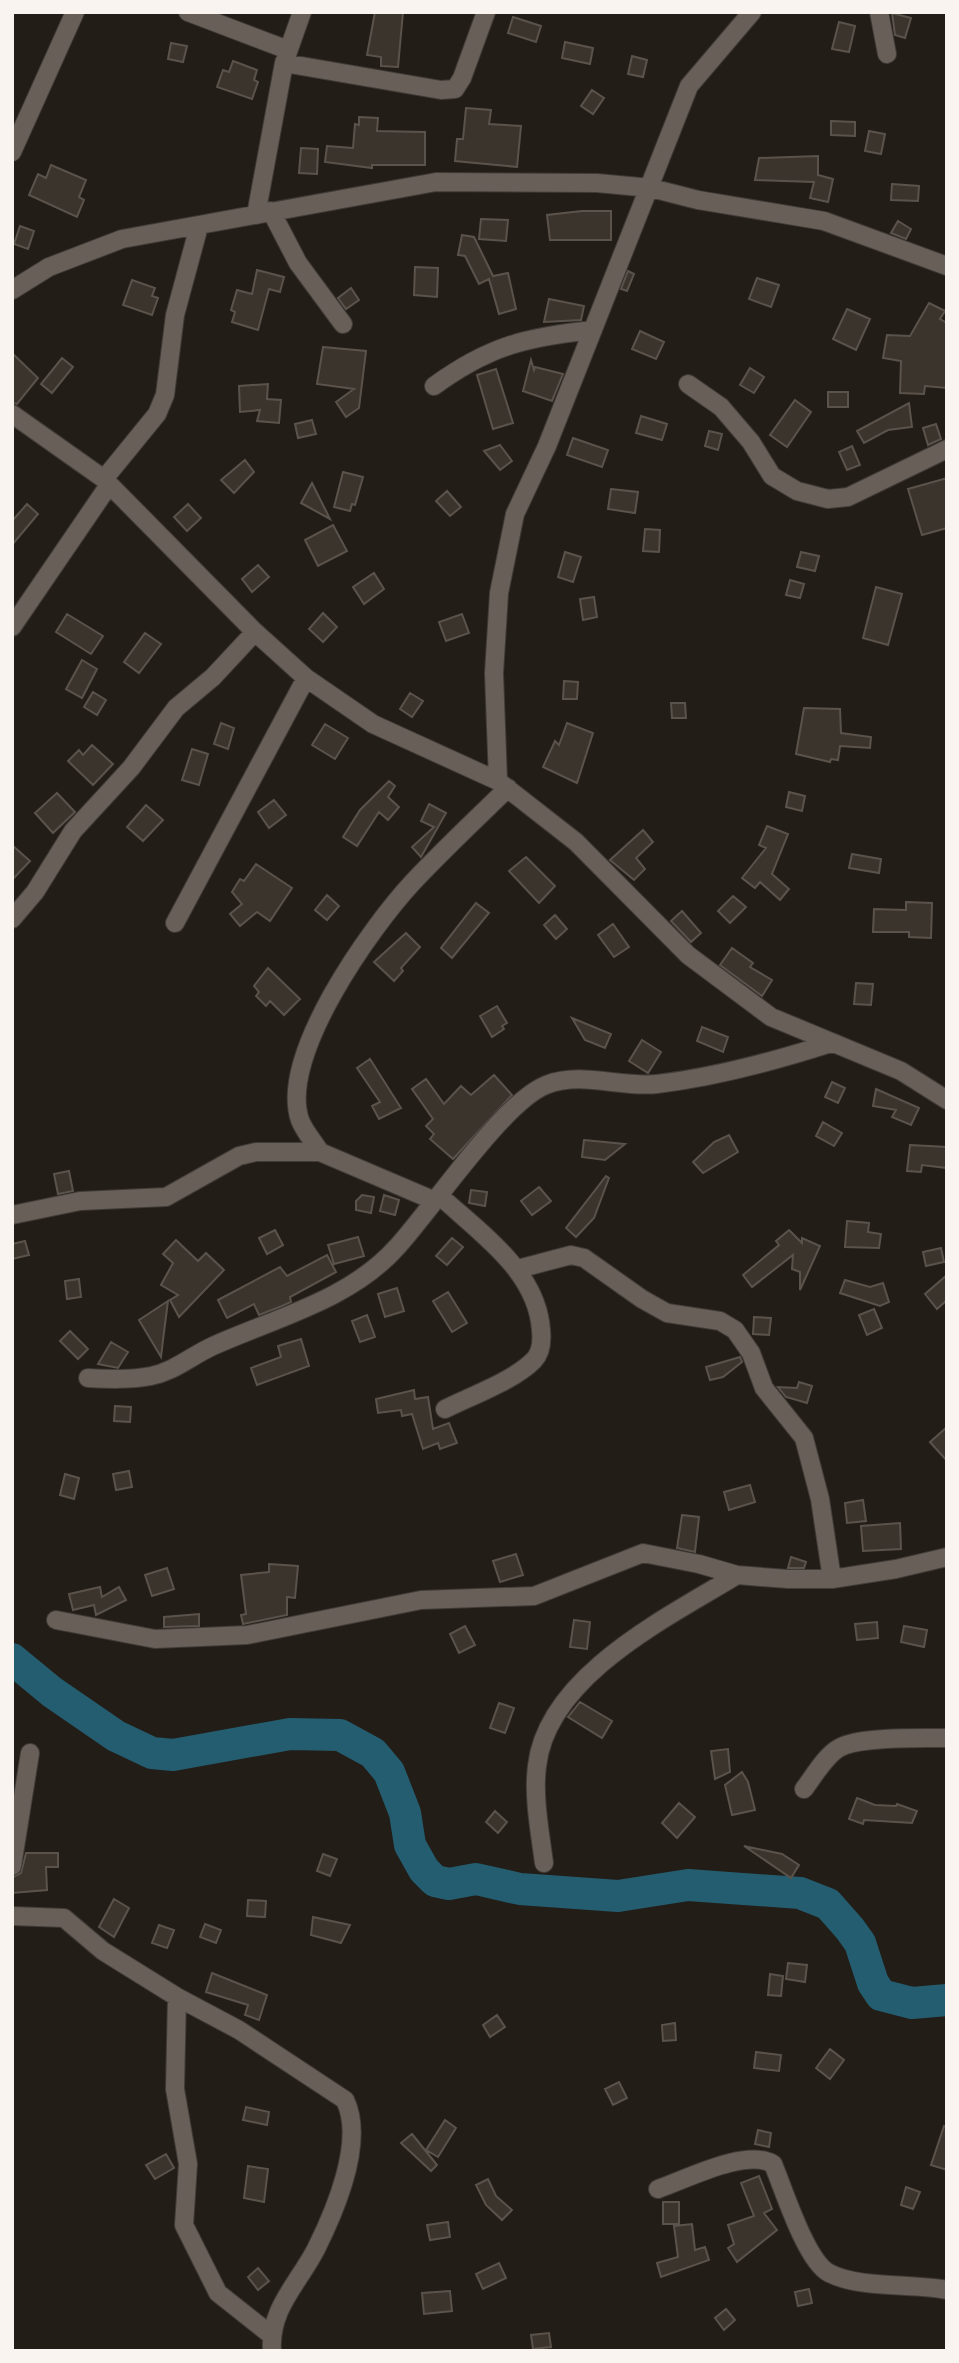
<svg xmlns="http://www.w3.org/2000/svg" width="959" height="2363" font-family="Lora,serif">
<rect width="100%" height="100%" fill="#231d17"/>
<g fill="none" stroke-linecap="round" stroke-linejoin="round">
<path stroke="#245d70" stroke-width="32" d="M12 1659 52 1692 116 1736 152 1753 173 1755 290 1734 340 1735 373 1753 389 1772 405 1813 410 1845 424 1870 435 1881 449 1884 476 1879 520 1889 618 1896 688 1885 800 1893 828 1904 850 1929 860 1943 873 1983 881 1995 912 2003 947 2000"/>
</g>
<path fill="#3b342d" stroke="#5a534b" stroke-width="2" d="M375 12H403L398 67 381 66V57L367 55Z
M892 13 911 18 905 38 895 35Z
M513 17 541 26 536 42 508 33Z
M839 22 855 26 849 52 832 49Z
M565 42 593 48 590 64 562 58Z
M171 43 187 46 183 62 168 59Z
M632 56 647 60 643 77 628 74Z
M233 61 257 70 254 80 258 82 252 99 217 87 223 70 229 72Z
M592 90 604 98 593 114 581 106Z
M466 108 491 110 489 124 521 126 517 167 455 161 457 139H463Z
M359 117 378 118 377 131 425 132V165H372V168L325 162 327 146 353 148 355 124 359 125Z
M831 121 855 122V136L831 135Z
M869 131 885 134 881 154 865 151Z
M301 148 318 149 317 174 299 173Z
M818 156V175L833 179 828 202 810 198 814 182 755 180 759 158Z
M51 165 86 180 79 197 84 200 77 217 29 195 38 174 46 178Z
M892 184 919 186 918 201 891 200Z
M582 211H611V240H550L547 215Z
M481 219 508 220 506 241 479 239Z
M898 221 911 229 906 239 891 233Z
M20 226 34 231 28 249 14 244Z
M462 235 474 237 493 276 508 273 516 309 499 314 489 279 479 284 465 256 458 255Z
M415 267 438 268 437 297 414 295Z
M257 270 284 277 280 292 269 289 258 330 232 322 235 312 231 310 237 290 252 294Z
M628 271 634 274 627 291 621 289Z
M757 278 779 285 771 307 749 299Z
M132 280 155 288 152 296 158 298 152 315 123 305Z
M351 288 359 300 346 309 338 298Z
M549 299 584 306 581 320 544 322Z
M929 303 945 311 940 319 947 323V388L925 386 924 394 900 393 901 361 883 358 887 335 910 336Z
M847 309 870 319 856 350 833 339Z
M640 331 664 342 656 359 632 349Z
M323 347 366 351 359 408 346 417 336 402 354 389 317 384Z
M12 353 38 378 17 404 12 403Z
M62 358 73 367 52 393 41 384Z
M531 360 534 370 535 367 563 374 552 401 523 391Z
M750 368 764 377 754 393 740 385Z
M496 369 513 423 493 429 477 375Z
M268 384 267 399 281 400 279 423 257 421 260 410 240 412 239 386Z
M828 392H848V407H828Z
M795 400 811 412 787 447 770 435Z
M909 403 912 427 888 430 864 443 857 431Z
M641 416 667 424 662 440 636 433Z
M312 420 316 434 298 438 295 424Z
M936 424 941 439 928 445 923 428Z
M709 431 722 434 718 450 705 446Z
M573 438 608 450 602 467 567 455Z
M500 445 512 461 500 470 484 451Z
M852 446 860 465 847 470 839 452Z
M245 460 254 472 234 493 221 480Z
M343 472 363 477 355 505 352 504 350 511 334 507Z
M947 478V528L922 535 908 489Z
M312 483 330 519 301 503Z
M611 489 638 492 635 513 608 509Z
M447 491 461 507 450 516 436 501Z
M27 504 38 514 12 545V521Z
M188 504 201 518 187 531 174 517Z
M333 525 347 551 318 566 305 540Z
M645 529 660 530 659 552 643 551Z
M565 552 581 557 573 582 558 577Z
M801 552 819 556 815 571 797 567Z
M258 565 269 577 252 592 242 579Z
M374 573 384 589 364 604 353 587Z
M790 580 804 584 800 598 786 595Z
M876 587 902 594 888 645 863 638Z
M594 597 597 617 583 620 580 599Z
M323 613 337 627 323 642 309 629Z
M67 614 103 636 91 654 56 632Z
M462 614 469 633 446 641 439 622Z
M145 633 161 644 139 673 124 662Z
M82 660 97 669 82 698 66 689Z
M564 681 578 682 577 699H563Z
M93 692 106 700 97 715 84 707Z
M410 693 423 701 412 717 400 709Z
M671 703H685L686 718H672Z
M804 708 840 709 841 733 871 737 870 748 840 746 838 760 831 759 830 762 796 754Z
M221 723 234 728 228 749 214 744Z
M567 723 593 733 577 783 543 767 555 741 559 745Z
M325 724 348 738 335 759 312 745Z
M92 745 113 764 93 785 68 761 79 750 83 755Z
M192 749 208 754 199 785 182 780Z
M389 781 395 786 388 797 399 807 388 820 379 812 357 846 343 837 360 810Z
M789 792 805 796 802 811 786 807Z
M57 793 75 812 53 833 35 813Z
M274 800 286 815 269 828 258 812Z
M429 804 446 813 421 857 412 847 434 827 421 821Z
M146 805 163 820 143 841 127 827Z
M767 826 788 834 772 874 789 889 780 900 760 882 755 888 742 878 766 848 759 845Z
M643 830 653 842 636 858 645 869 634 880 610 860Z
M12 845 30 861 12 880Z
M852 854 881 859 879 873 849 868Z
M526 857 555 886 539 903 509 871Z
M256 864 292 888 270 921 257 912 240 926 230 914 242 904 232 892 240 879 244 881Z
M327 895 339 906 327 920 315 910Z
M733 896 746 907 730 923 718 911Z
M906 902 932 903 931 938 909 937V932H873L874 909 906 910Z
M476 903 489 913 452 958 441 948Z
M682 911 701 933 691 942 671 921Z
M555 915 567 929 556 939 544 925Z
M613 924 629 947 614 957 598 935Z
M406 933 420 947 401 968 403 971 394 981 374 962Z
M732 948 753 963 750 967 772 980 762 996 720 965Z
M268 968 300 999 284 1015 270 1001 266 1006 256 996 259 992 254 986Z
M856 983 873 984 871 1005 854 1004Z
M497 1006 507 1023 502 1026 504 1029 492 1037 480 1016Z
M572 1018 611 1034 605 1048 585 1040Z
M702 1027 728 1037 723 1052 697 1041Z
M642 1040 661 1052 648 1073 629 1061Z
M370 1059 401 1108 379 1119 372 1106 380 1102 357 1068Z
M494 1075 512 1095 453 1159 430 1139 434 1134 426 1126 433 1119 412 1089 426 1079 444 1104 461 1086 471 1095Z
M832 1082 845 1088 838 1103 825 1097Z
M876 1089 919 1108 911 1125 892 1117 896 1110 873 1106Z
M823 1122 842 1133 834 1146 816 1136Z
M729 1135 738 1152 703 1173 693 1162 714 1142Z
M584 1140 625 1144 605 1160 582 1157Z
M910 1145 947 1147V1168L922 1165 921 1172 907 1171Z
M69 1171 73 1191 58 1194 54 1174Z
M606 1176 609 1178 594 1218 576 1237 566 1228Z
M539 1187 551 1201 532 1215 521 1201Z
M471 1190 487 1192 485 1206 469 1203Z
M362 1195 374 1197 371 1213 356 1210V1201Z
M384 1195 399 1200 395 1215 380 1211Z
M847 1221 869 1223 868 1232 881 1234 879 1248 845 1247Z
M275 1230 283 1245 267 1254 259 1238Z
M789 1230 802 1243V1238L820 1246 800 1290V1272L792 1269 793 1255 752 1287 743 1275 779 1245 776 1241Z
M358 1237 364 1256 334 1264 328 1245Z
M452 1238 463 1247 447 1265 436 1256Z
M176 1240 198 1261 206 1253 224 1270 179 1317 170 1300 178 1295 161 1285 173 1263 163 1254Z
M25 1241 29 1255 12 1259V1244Z
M941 1248 944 1262 926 1266 923 1252Z
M327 1255 336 1272 290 1297 291 1302 282 1306 259 1315 254 1304 227 1318 218 1300 280 1267 287 1276Z
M947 1275V1300L937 1309 925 1294Z
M79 1279 81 1297 67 1299 65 1281Z
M845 1280 870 1287 883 1283 889 1302 880 1306 840 1293Z
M397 1288 404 1311 385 1317 378 1294Z
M448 1292 467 1323 452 1332 433 1301Z
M168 1301 164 1332 161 1357 139 1320Z
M874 1309 882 1328 867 1335 859 1315Z
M367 1315 375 1337 360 1342 352 1321Z
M754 1317 771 1318 769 1335 753 1334Z
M70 1331 88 1349 78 1359 60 1341Z
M301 1339 309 1366 257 1385 251 1368 281 1357 278 1346Z
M111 1342 128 1352 118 1368 98 1364Z
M740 1357 742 1362 723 1377 710 1380 706 1367Z
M799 1382 812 1386 807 1403 786 1397 778 1387 797 1388Z
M414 1390 415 1399 428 1397 433 1429 449 1423 457 1443 440 1449 438 1443 423 1449 412 1414 402 1416 401 1410 378 1413 376 1399Z
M115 1406 131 1407 130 1422 114 1421Z
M947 1427V1461L930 1442Z
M129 1471 132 1487 116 1490 113 1474Z
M65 1474 79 1478 74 1499 60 1495Z
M750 1485 755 1502 729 1510 724 1492Z
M863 1500 866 1521 847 1523 845 1503Z
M682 1515 699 1517 695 1552 677 1548Z
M900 1523 901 1549 863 1551 861 1526Z
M516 1554 523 1575 500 1582 493 1561Z
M791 1557 806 1562 804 1568H788Z
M269 1564 298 1566 295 1598 287 1597V1615L243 1624 241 1615 246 1614 241 1575 269 1572Z
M167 1568 174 1589 152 1596 145 1575Z
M100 1587 102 1597 119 1587 126 1600 96 1615 94 1605 73 1610 69 1594Z
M199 1614V1626L164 1627V1617Z
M574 1620 590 1622 587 1649 570 1647Z
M877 1622 878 1638 857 1640 855 1624Z
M465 1626 475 1645 459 1653 450 1634Z
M904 1626 927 1630 924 1647 901 1642Z
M580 1702 612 1721 602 1738 568 1717Z
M499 1703 514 1708 505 1733 490 1728Z
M728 1749 730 1772 715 1779 711 1751Z
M742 1772 748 1782 755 1810 732 1815 725 1785Z
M857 1798 875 1805 896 1806 897 1804 917 1811 912 1823 864 1820 863 1824 849 1819Z
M679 1803 695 1817 677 1838 662 1823Z
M495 1811 507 1822 498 1833 486 1822Z
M744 1846 782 1854 799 1865 791 1878Z
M26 1853H58V1867H46L47 1890 12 1893 13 1877 21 1873Z
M323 1854 337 1859 330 1876 317 1871Z
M114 1899 129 1908 114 1937 99 1927Z
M248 1900 266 1901 265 1917 247 1916Z
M313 1917 350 1925 341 1943 311 1935Z
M205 1924 221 1930 216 1943 200 1937Z
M159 1925 174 1930 167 1948 152 1943Z
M788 1963 807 1965 805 1982 786 1979Z
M212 1973 267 1995 259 2020 245 2015 248 2005 206 1992Z
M770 1974 783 1976 781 1996 768 1995Z
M497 2015 505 2027 490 2037 483 2025Z
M675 2023 676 2040 663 2041 662 2025Z
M830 2049 844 2060 830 2079 816 2068Z
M756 2052 781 2055 779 2071 754 2068Z
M619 2082 627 2098 613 2105 605 2089Z
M246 2107 269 2112 267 2125 243 2120Z
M445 2120 456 2128 438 2157 426 2150Z
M944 2126 947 2127V2170L931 2165Z
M758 2130 771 2133 769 2147 755 2144Z
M412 2134 437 2165 431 2171 401 2143Z
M166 2154 174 2168 155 2179 146 2165Z
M248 2166 268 2169 264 2202 244 2198Z
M759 2176 772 2209 764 2213 777 2230 737 2262 728 2248 734 2244 728 2225 754 2216 741 2183Z
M488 2179 496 2196 512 2210 502 2220 486 2205 476 2185Z
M906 2187 920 2192 913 2209 901 2205Z
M663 2202H679V2224H663Z
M448 2222 450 2237 430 2240 427 2225Z
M692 2224 695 2250 705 2247 709 2260 661 2277 657 2263 678 2257 674 2226Z
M499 2263 506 2278 483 2289 476 2274Z
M258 2268 269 2281 258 2290 248 2277Z
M809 2289 812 2303 798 2306 795 2292Z
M450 2291 452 2311 424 2314 422 2293Z
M726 2309 735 2320 724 2330 715 2318Z
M549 2333 551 2347 533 2349 531 2335Z"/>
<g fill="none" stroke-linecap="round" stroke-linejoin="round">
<defs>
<path id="street" d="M188 12 288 50
M879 12 887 54
M284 63 441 90 455 89 462 78 486 12
M12 152 75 12
M271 211 298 263 343 324
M256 215 284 63 302 12
M12 290 49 267 122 239 436 182 597 183 651 188 698 200 824 221 947 266
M688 384 721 407 751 442 772 476 797 491 828 499 848 497 947 449
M434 386C489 346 526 337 593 330
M12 414 104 479 255 632 306 678 373 724 498 781 576 842 688 955 771 1017 901 1071 947 1100
M104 479 157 414 165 395 175 315 199 226
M12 627 109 485
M498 781 494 673 499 593 515 514 547 446 689 86 752 12
M12 919 35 892 73 831 131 768 176 708 213 677 255 632
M175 923 306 678
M320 1152C314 1142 304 1131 300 1120 278 1057 371 927 413 882 443 850 476 819 508 788
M440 1196C480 1233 537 1271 541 1330 542 1340 542 1352 534 1360 515 1380 471 1396 445 1409
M12 1215 80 1201 166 1197 239 1156 256 1152H320L435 1201
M518 1269 571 1255 584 1258 642 1299 667 1313 720 1321 735 1330 751 1353 764 1388 804 1438 820 1499 832 1579
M88 1378C109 1379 130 1380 151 1376 175 1371 191 1356 213 1346 275 1318 350 1300 397 1247 432 1209 503 1102 546 1085 582 1071 620 1088 657 1084 716 1077 775 1061 831 1043
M56 1620 155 1639 247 1635 421 1600 534 1596 643 1553 699 1564 737 1575 788 1579H832L896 1569 947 1557
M804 1789C814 1776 825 1756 839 1748 858 1736 923 1738 947 1738
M544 1863C540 1832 533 1797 537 1766 547 1676 668 1617 737 1575
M12 1866 30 1753
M12 1916 64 1918 103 1951 177 1997 239 2030 345 2100C365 2141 335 2211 316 2249 298 2284 269 2309 272 2351
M177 1997 175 2089 188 2164 184 2225 218 2293 271 2335
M658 2189C687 2179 746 2148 773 2164 784 2190 806 2261 829 2273 860 2289 913 2283 947 2290"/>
</defs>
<use href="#street" stroke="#413b37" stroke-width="20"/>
<use href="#street" stroke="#675f58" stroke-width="18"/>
</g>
<rect width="959" height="2363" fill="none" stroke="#f9f4f0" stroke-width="28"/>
</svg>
